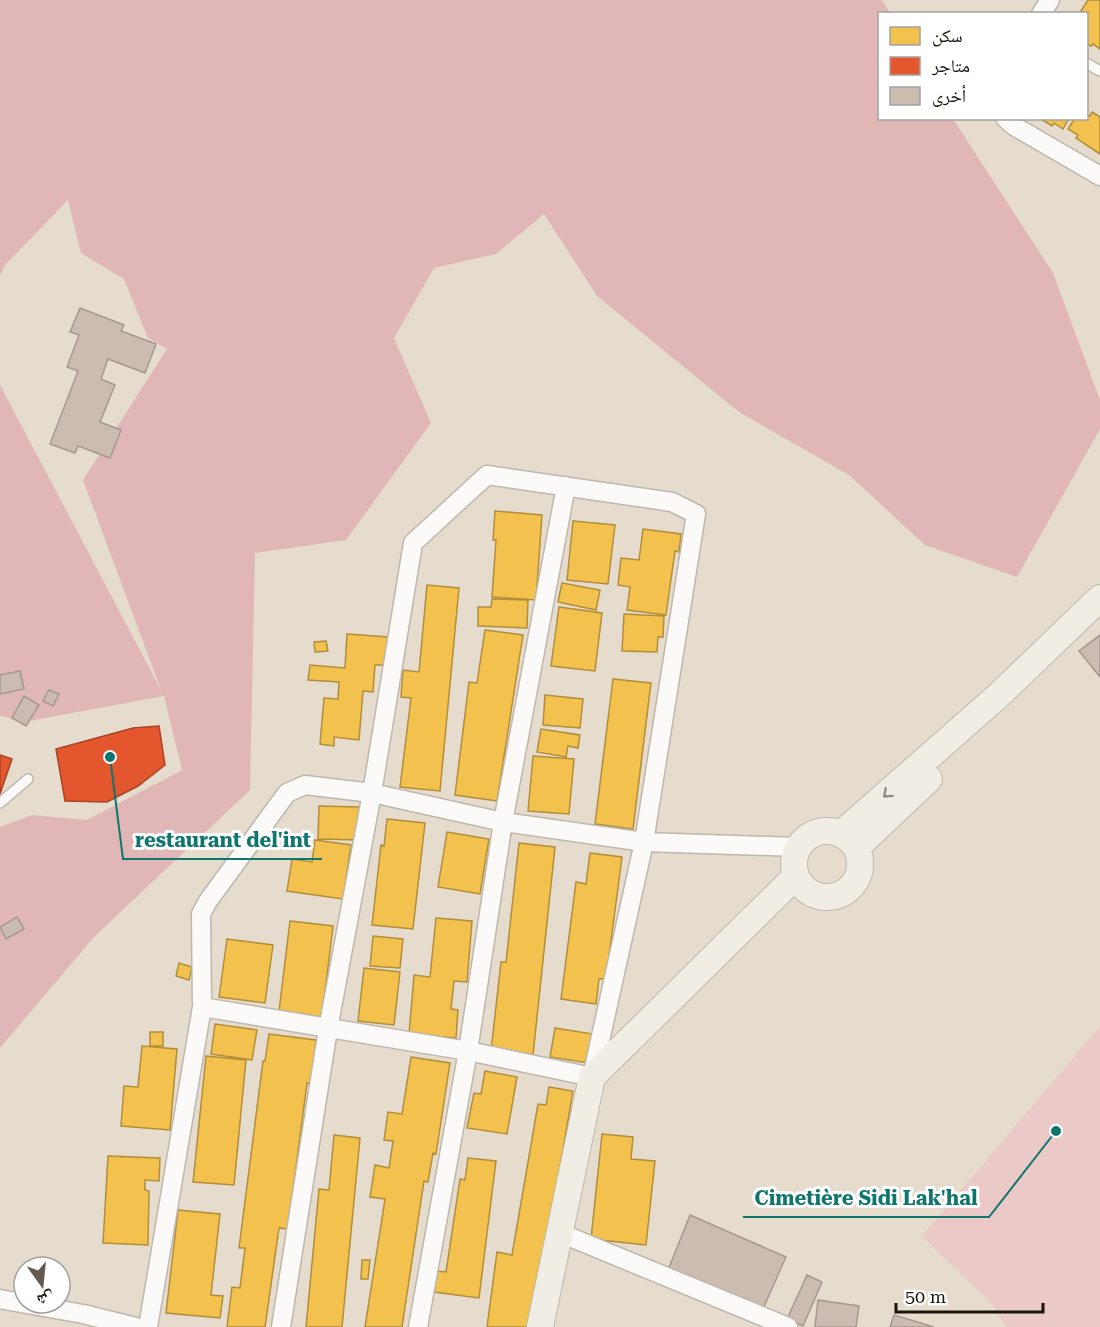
<svg xmlns="http://www.w3.org/2000/svg" width="1100" height="1327" font-family="'Roboto Serif','Noto Naskh Arabic',serif">
<rect width="100%" height="100%" fill="#e6dcce"/>
<path fill="#eac9c7" d="M1100 1026V1327H1007L989 1301 922 1236Z"/>
<path fill="#e0b7b6" d="M0 0H882L890 13 880 14V118L953 119 1053 273 1100 400V429L1017 577 925 545 849 475 739 412 597 296 544 214 496 254 434 268 394 338 431 423 346 540 255 553 250 790 94 937 0 1048V827L32 815 87 820 182 770 164 696 29 721 0 716V385L161 690 83 480 167 349 148 338 124 279 81 253 68 200 5 265 0 276Z"/>
<path fill="#f2c14e" stroke="#b28d3a" stroke-width="1.5" d="M1088 0H1100V49L1093 44 1091 46 1086 44V14H1079Z
M1092 112 1100 117V154L1076 138 1078 135 1068 129 1075 118H1086V113L1090 116Z
M1039 118H1069L1063 129 1054 123 1052 126Z
M495 511 542 515 536 600 492 597 496 540H493Z
M573 521 615 525 608 584 567 580Z
M643 529 681 534 679 552 675 551 666 615 627 610 630 587 618 585 621 558 639 560Z
M562 583 600 590 596 610 558 602Z
M427 585 459 588 440 791 400 787 411 698 401 697 403 670 419 672Z
M492 599 528 600 527 628 478 626V607H491Z
M559 607 602 613 595 671 551 666Z
M624 614 664 616 663 637H658L657 652 622 651Z
M485 630 523 635 497 801 455 795 469 682 477 683Z
M347 634 389 637 387 665H375L373 692 363 691 359 740 334 737V746L320 744 324 698 338 699 339 682 308 680 310 665 345 668Z
M326 641 328 651 315 652 314 642Z
M613 679 651 683 633 829 595 824Z
M545 695 583 699 580 728 543 725Z
M541 729 580 735 578 748 568 746 566 757 537 752Z
M533 756 574 759 569 814 528 811Z
M319 806 360 807 359 840 318 839Z
M387 819 425 823 413 929 372 925 381 845 384 846Z
M447 832 489 839 480 894 438 887Z
M315 840 351 845 343 899 287 891 292 859 312 862Z
M519 843 555 847 533 1055 491 1051 501 962H506Z
M590 853 622 857 606 979H599L596 1004 561 999 576 882 586 884Z
M436 918 472 921 467 982 454 981 451 1009 458 1010 456 1038 409 1034 414 975 430 977Z
M290 921 333 926 322 1017 279 1011Z
M373 936 403 939 400 968 370 966Z
M227 939 273 945 265 1003 219 997Z
M179 963 192 967 189 980 176 976Z
M364 968 400 972 394 1025 358 1021Z
M215 1024 257 1030 252 1060 211 1054Z
M555 1028 593 1034 588 1063 550 1057Z
M150 1032H163V1046H150Z
M269 1034 316 1040 311 1084 307 1083 288 1229 279 1228 265 1327H227L232 1287 240 1288 245 1248H239L263 1061H265Z
M142 1046 177 1049 170 1130 121 1126 124 1086 138 1087Z
M206 1056 246 1060 234 1185 193 1182Z
M411 1057 450 1063 436 1154 433 1153 428 1182 424 1181 402 1327H365L385 1199 370 1197 375 1165 389 1168 393 1141 384 1140 388 1112 402 1114Z
M485 1071 517 1077 507 1134 467 1128 474 1093 481 1094Z
M549 1087 573 1091 533 1327H487L497 1252 512 1255 538 1104 546 1105Z
M602 1134 633 1137 631 1159 655 1161 646 1245 591 1239Z
M334 1135 360 1138 342 1327H306L319 1189 329 1190Z
M108 1156 160 1158 159 1181 145 1180V1190L149 1191 148 1245 103 1243Z
M468 1158 496 1161 479 1298 434 1292 437 1271 446 1272 460 1179 465 1180Z
M178 1210 220 1214 211 1295 223 1296 220 1318 166 1313Z
M362 1260H370L368 1279H361Z"/>
<path fill="#e4572e" stroke="#a84324" stroke-width="1.5" d="M159 726 165 765 138 786 107 802 65 801 56 749 133 728Z
M0 755 12 759 0 794Z"/>
<path fill="#ccbbb0" stroke="#a39990" stroke-width="1.5" d="M80 308 124 325 121 331 156 344 145 373 108 359 101 379 115 385 100 422 121 430 110 458 78 446 75 453 50 444 78 371 67 367 79 335 70 332Z
M1100 635V677L1079 651Z
M20 671 24 689 0 694V675Z
M49 690 59 694 53 706 43 701Z
M24 696 39 705 26 726 12 718Z
M17 917 24 929 6 939 0 927Z
M690 1215 786 1257 762 1311 668 1270Z
M807 1275 822 1282 803 1326 787 1319Z
M818 1300 859 1306 856 1327H815Z
M894 1315 934 1327H890Z"/>
<g fill="none" stroke-linecap="round" stroke-linejoin="round">
<defs>
<path id="service" d="M1086 63 1100 71
M0 803 28 779"/>
<path id="minor" d="M1041 14 1050 0
M1005 118 1014 126 1100 176
M202 1007 468 1051 592 1077 644 842 696 514 672 502 487 475 413 543 372 793 328 1029 281 1327
M570 1237 788 1327
M0 1299 83 1314 136 1327
M148 1327 202 1007 201 914 208 901 287 793 305 785 372 793 503 822 644 842 798 847
M418 1327 468 1051 503 822 566 486"/>
<path id="secondary" d="M794 864a33 33 0 1 1 66 0a33 33 0 1 1-66 0Z
M842 833 999 695 1100 598
M857 847 929 779
M540 1327 592 1077 796 876"/>
</defs>
<use href="#service" stroke="#beb7ac" stroke-width="12"/>
<use href="#minor" stroke="#beb7ac" stroke-width="21"/>
<use href="#secondary" stroke="#beb7ac" stroke-width="28"/>
<use href="#service" stroke="#fbfaf8" stroke-width="9"/>
<use href="#minor" stroke="#fbfaf8" stroke-width="18"/>
<use href="#secondary" stroke="#f0eee4" stroke-width="26"/>
</g>
<defs><path id="oneway-chevron" d="M-2-3.5L2.5 0L-2 3.5" fill="none" stroke-width="1.6" stroke-linecap="round" stroke-linejoin="round" transform="scale(1.5)"/></defs>
<use stroke="#908c82" href="#oneway-chevron" transform="translate(887 794) rotate(138)"/>
<path fill="none" stroke="#0f766e" stroke-width="2" d="M110 757L123 859H322M1056 1131L989 1217H743"/>
<g fill="#0f766e" stroke="#fff" stroke-width="2">
<circle cx="110" cy="757" r="6"/>
<circle cx="1056" cy="1131" r="6"/>
</g>
<g font-size="20" text-anchor="middle" font-weight="bold" fill="#0f766e" stroke="#fff" stroke-width="6" stroke-linejoin="round" paint-order="stroke">
<text x="223" y="847">restaurant del'int</text>
<text x="866" y="1205">Cimetière Sidi Lak'hal</text>
</g>
<rect x="878" y="12" width="210" height="108" fill="#ffffff" stroke="#a4a19d" stroke-width="1.5"/>
<rect x="890" y="27" width="30" height="18" fill="#f2c14e" stroke="#a4a19d" stroke-width="1.5"/>
<text x="932" y="42" font-size="18" fill="#1b140b">سكن</text>
<rect x="890" y="57" width="30" height="18" fill="#e4572e" stroke="#a4a19d" stroke-width="1.5"/>
<text x="932" y="72" font-size="18" fill="#1b140b">متاجر</text>
<rect x="890" y="87" width="30" height="18" fill="#ccbbb0" stroke="#a4a19d" stroke-width="1.5"/>
<text x="932" y="102" font-size="18" fill="#1b140b">أخرى</text>
<g transform="translate(42 1285) rotate(165)"><circle r="28" fill="#ffffff" stroke="#a4a19d" stroke-width="1.5"/>
<path d="M0-4.5L10 22L0 15L-10 22Z" fill="#625a4f"/>
<text y="-9" font-size="16" font-weight="bold" text-anchor="middle" fill="#1b140b">ش</text>
</g>
<path d="M896 1303v9h147v-9" fill="none" stroke="#1b140b" stroke-width="3"/>
<text x="905" y="1303" font-size="18" fill="#1b140b" stroke="#ffffff" stroke-width="4.5" paint-order="stroke">50 m</text>
</svg>
